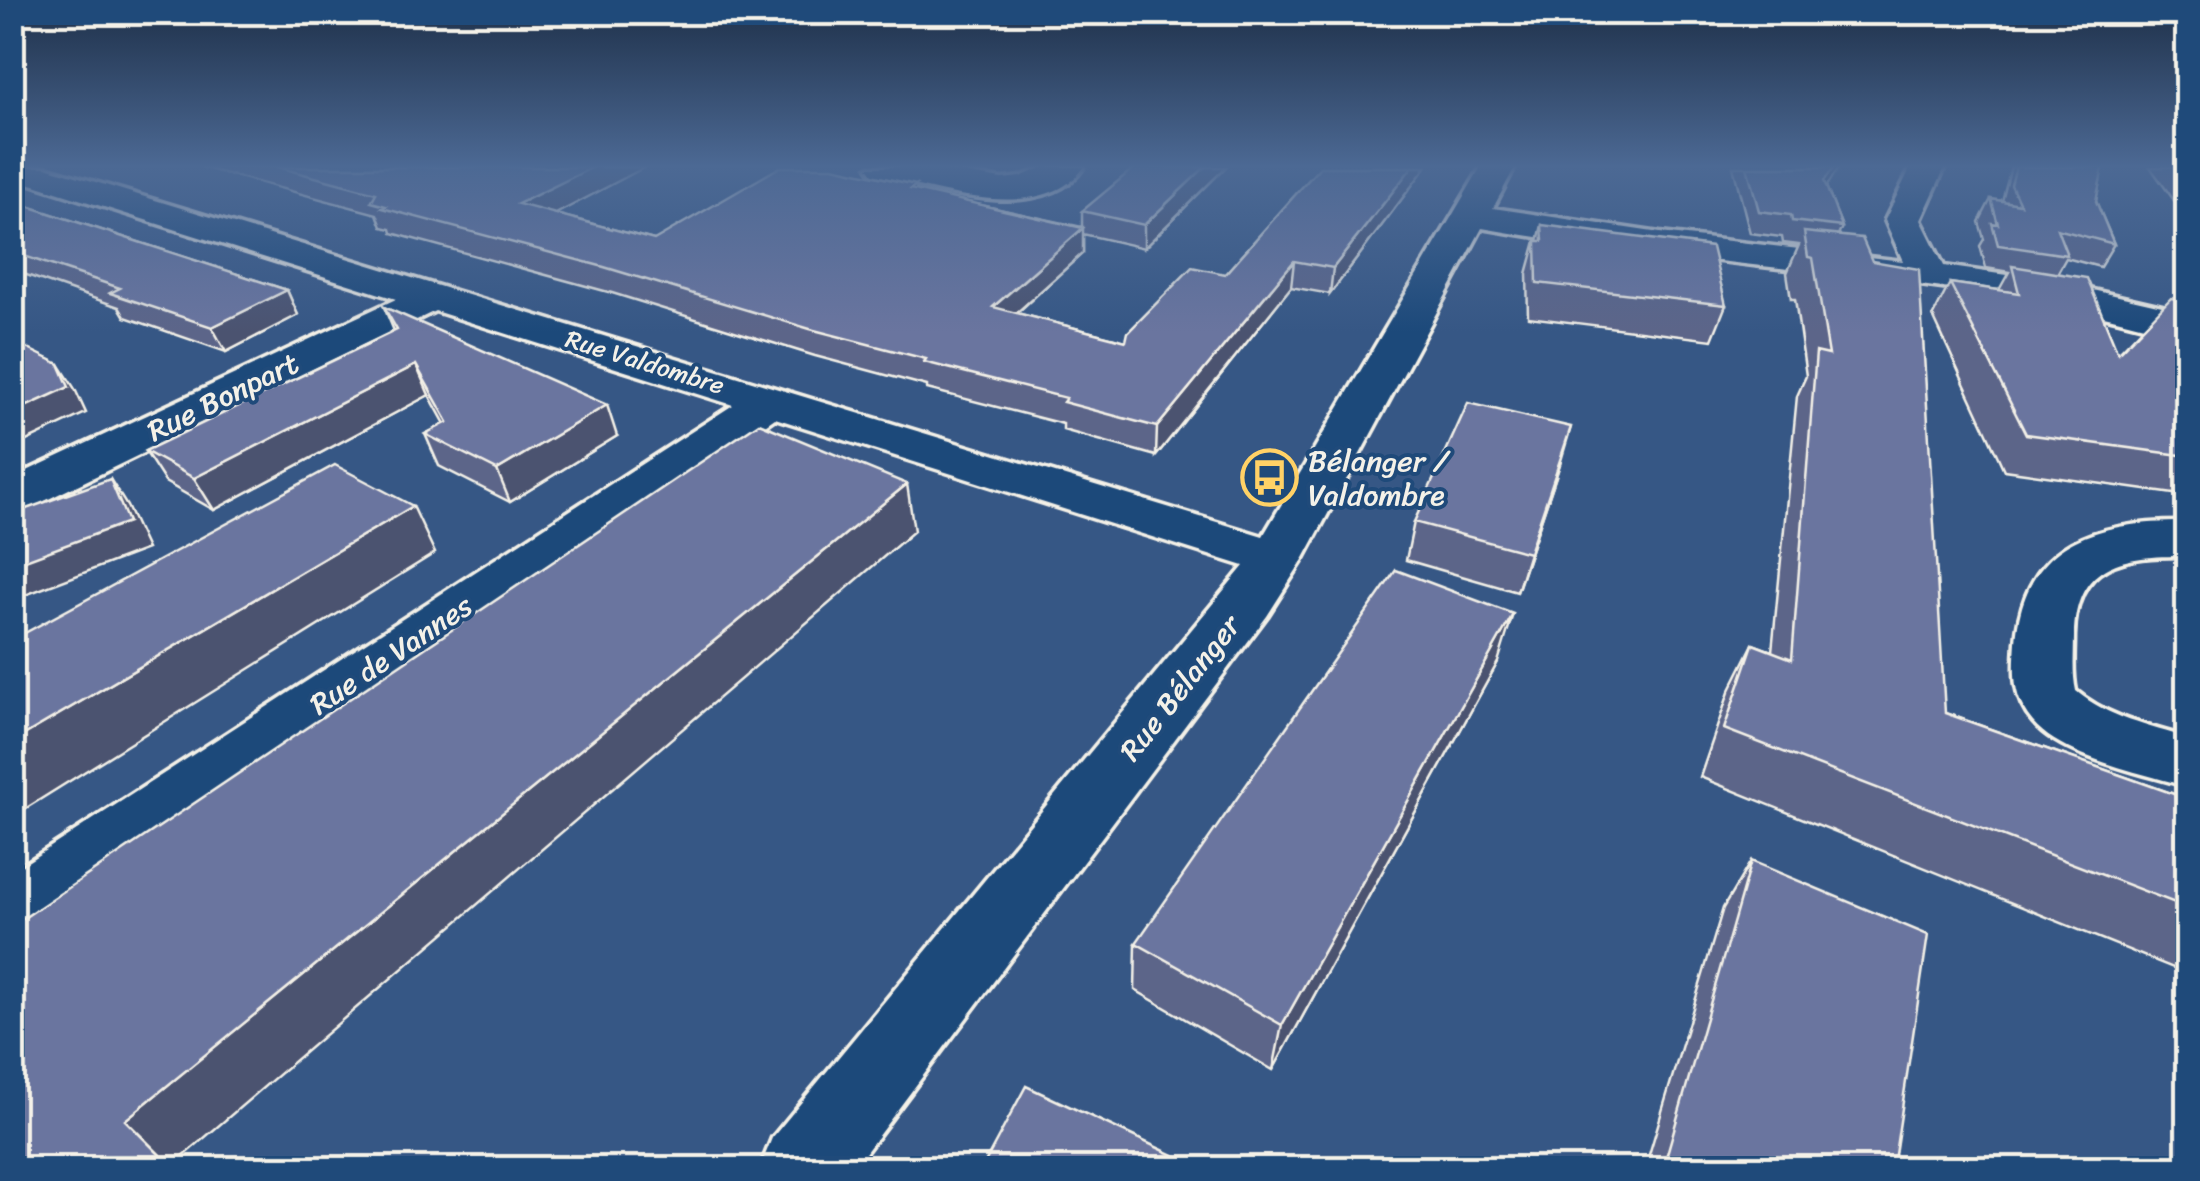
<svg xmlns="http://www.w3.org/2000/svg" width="2200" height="1181" font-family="Sriracha,sans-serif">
<rect width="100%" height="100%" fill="#365785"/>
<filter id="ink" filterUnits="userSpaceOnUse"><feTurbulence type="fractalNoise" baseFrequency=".01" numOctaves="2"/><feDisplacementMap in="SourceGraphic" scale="20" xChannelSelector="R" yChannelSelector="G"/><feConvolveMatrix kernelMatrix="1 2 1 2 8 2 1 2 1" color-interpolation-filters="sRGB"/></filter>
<g filter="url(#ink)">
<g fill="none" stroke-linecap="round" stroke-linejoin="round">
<defs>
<path id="minor" d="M12 167H46L1263 536 1481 167H1515L1493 208 1660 233 1903 261 1885 220 1911 167H1945L1921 220 1944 266 2062 283 2188 312V337C2146 327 2104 315 2062 307 1870 272 1674 262 1482 228L1304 558 1267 616 854 1168H760L772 1138 1244 566 775 418 37 932 12 940V872L733 405 435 311 30 508 12 512V478L396 299 12 178Z
M868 167H925L1002 179 1020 177 1044 167H1084C1043 227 928 188 873 174Z
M2188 522V556C2124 555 2075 562 2074 636 2074 655 2072 673 2076 691 2108 718 2149 726 2188 738V787C2144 773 2063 758 2033 722 2012 698 2014 672 2016 642 2024 540 2098 521 2188 522Z"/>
</defs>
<use href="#minor" stroke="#f4f1e8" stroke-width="7"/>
<use href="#minor" fill="#1f4a7a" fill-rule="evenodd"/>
</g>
<path fill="#5c6589" stroke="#f4f1e8" stroke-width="2.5" d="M201 167H645L555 214 654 240 916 185 917 191 1082 227V211L1226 167 1144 248 1083 234V253L1017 313 1126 341 1225 274 1320 167H1426L1330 294 1291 287 1156 456 1063 430V424L927 389V386L815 356 612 293 392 233 391 229 382 227 377 214Z
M1733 167H1839L1826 186 1842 227 1838 236 1945 713 2188 799V974L1700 777 1729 692 1753 644 1772 651 1797 396 1806 376 1795 299H1791L1787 273 1799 245 1783 243 1782 237 1750 233Z
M2011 167H2103L2096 201 2114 244 2100 267 2066 258 2057 274 2118 353 2179 299 2188 285V496L2004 470 1933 316 1950 283 1999 290 2009 272 1986 268 1980 246 1984 239 1979 222 1991 199 2002 201Z
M2150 167H2188V220Z
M12 201 287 290 298 315 226 352 125 317 119 307 12 270Z
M1542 225 1726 305 1712 340 1528 317 1527 274 1536 241H1538Z
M384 307 617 436 510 502 439 466 425 434 445 424 429 395 214 510 165 482 145 451 394 331Z
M1560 464 1517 592 1406 560 1414 522Z
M1498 662 1273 1070 1135 990 1136 943Z
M1751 861 1893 1168H1645L1723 908Z"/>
<path fill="#4b526f" stroke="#f4f1e8" stroke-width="2.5" d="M593 167H645L527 229 518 204Z
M1205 167H1226L1144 248V225Z
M1412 167H1426L1330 294 1333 268Z
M1834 167H1839L1816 203 1824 181Z
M1083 228V253L994 333 993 307Z
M1294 261 1291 287 1156 456 1157 427Z
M287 290 298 315 226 352 212 327Z
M59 364 75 389 86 413 18 445 12 438V413Z
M416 365 429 395 214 510 194 478Z
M607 405 617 436 510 502 497 470Z
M1571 427 1560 464 1517 592 1529 553Z
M110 479 127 506 147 549 12 600V565Z
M907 484 914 531 175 1163 181 1168H173L125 1120Z
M413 506 435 553 12 817V742Z
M1513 614 1498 662 1273 1070 1282 1025Z"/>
<path fill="#6b759f" stroke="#f4f1e8" stroke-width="2.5" d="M277 167H593L518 204 654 240 780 167H833L916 185 911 189 1083 228 993 307 1126 341 1128 332 1192 267 1225 274 1320 167H1412L1333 268 1294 261 1157 427 1063 402 1066 398 924 362 926 359 810 329 604 267 382 208 386 206 371 202 376 193Z
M1135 167H1205L1144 225 1082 211Z
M1747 167H1834L1824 181 1842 227 1792 221 1791 215 1759 211Z
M2016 167H2103L2096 201 2114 244 2057 229 2067 255 1998 245 1992 223 1998 224 1991 199 2020 204 2011 185Z
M12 201 287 290 212 327 110 293 120 288 12 252Z
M1542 225 1712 247 1726 305 1537 283 1536 241H1543Z
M1804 232 1862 238 1872 261 1919 269 1945 713 2188 799V908L1724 729 1753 644 1792 659 1816 352 1829 355 1813 258 1808 257Z
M2012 266 2087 278 2118 353 2171 298 2188 301V456L2026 434 1950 283 2019 293Z
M384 307 607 405 497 470 425 434 448 422 416 365 194 478 145 451 397 330Z
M12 341 59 364 69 387 12 413Z
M1468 403 1571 427 1529 553 1414 522Z
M759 423 907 484 125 1120 173 1168H12V926Z
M335 465 413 506 12 742V640Z
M110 479 128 522 12 565V514Z
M1396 570 1513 614 1282 1025 1136 943Z
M1751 861 1928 935 1893 1168H1663Z
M1026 1086 1201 1168H982Z"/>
</g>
<linearGradient id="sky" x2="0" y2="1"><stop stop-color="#1e3049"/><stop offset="0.5" stop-color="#4c6994"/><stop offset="1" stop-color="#4c6994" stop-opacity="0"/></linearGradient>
<rect width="2200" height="332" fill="url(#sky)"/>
<defs>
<symbol id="bus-ring" viewBox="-11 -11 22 22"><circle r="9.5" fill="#1f4a7a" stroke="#ffd166" stroke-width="1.5"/><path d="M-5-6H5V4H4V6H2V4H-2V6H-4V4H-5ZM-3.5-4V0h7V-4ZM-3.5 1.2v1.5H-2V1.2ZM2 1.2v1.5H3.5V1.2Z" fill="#ffd166"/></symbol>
</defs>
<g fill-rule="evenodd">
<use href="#bus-ring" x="1238" y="446" width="63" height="63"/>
</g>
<g text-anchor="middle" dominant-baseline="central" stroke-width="8" stroke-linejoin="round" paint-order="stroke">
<g font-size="25" fill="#f4f1e8" stroke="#1f4a7a">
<text transform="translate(645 362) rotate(17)">Rue Valdombre</text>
</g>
<g font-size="30" fill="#f4f1e8" stroke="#1f4a7a">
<text transform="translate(223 397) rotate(-26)">Rue Bonpart</text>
<text transform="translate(391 655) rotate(-34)">Rue de Vannes</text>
<text transform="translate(1180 688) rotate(-52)">Rue Bélanger</text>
</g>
<g font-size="30" fill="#f4f1e8" stroke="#1f4a7a" text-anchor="start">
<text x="1308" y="461">Bélanger /<tspan x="1308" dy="34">Valdombre</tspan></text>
</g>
</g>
<rect width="2200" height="1181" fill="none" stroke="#1f4a7a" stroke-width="50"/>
<rect x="25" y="25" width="2150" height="1131" fill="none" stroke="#f4f1e8" stroke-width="4" filter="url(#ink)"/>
</svg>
